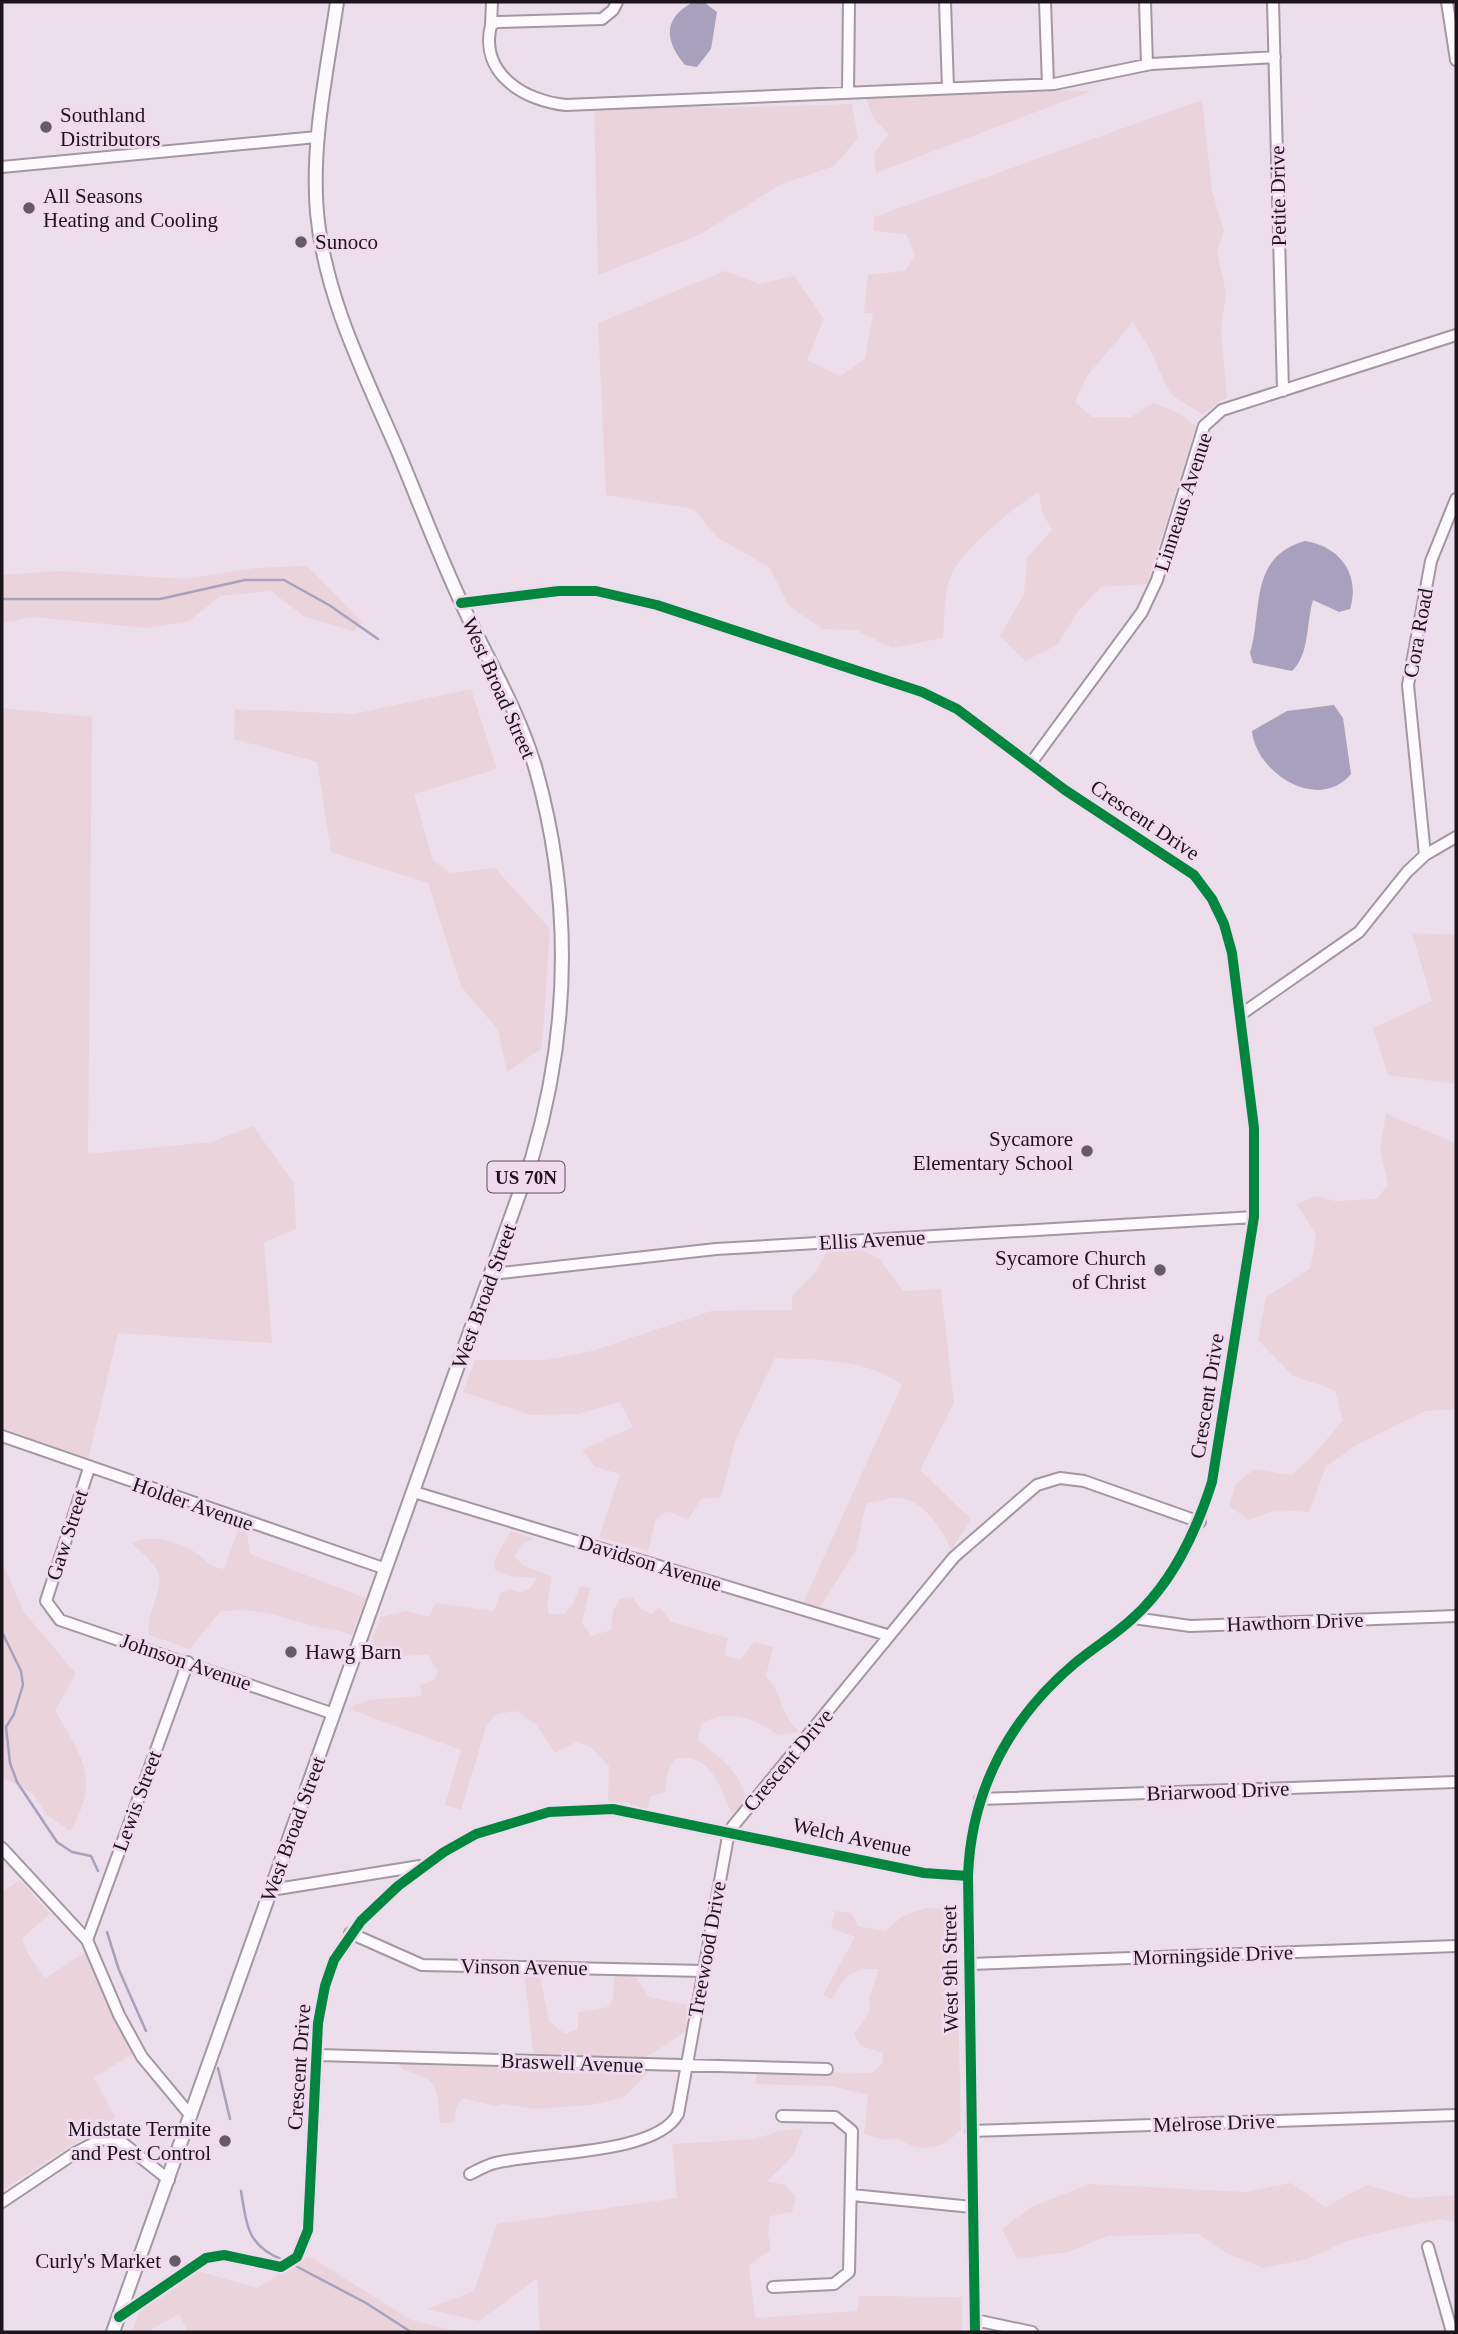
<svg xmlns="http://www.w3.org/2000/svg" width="1458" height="2334" font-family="'Times New Roman',serif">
<rect width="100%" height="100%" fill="#ecdfeb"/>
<path fill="#ead3da" d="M862 88 1091 91 876 173 874 154 889 134 873 118Z
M594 100 717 108 852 104 858 138 834 166 782 184 699 235 598 275Z
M1202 100 1212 191 1224 231 1217 251 1226 293 1221 330 1227 397 1202 414 1173 396 1166 386 1150 349 1133 322 1087 376 1075 402 1092 417H1131L1154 403 1176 412 1196 426 1147 584 1101 587 1079 610 1057 645 1025 661 1000 636 1024 594 1027 558 1052 530 1042 512 1039 492C1013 508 961 549 950 578 943 595 945 620 943 638L892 648 856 630 822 629 789 606 769 567 718 538 694 509 606 495 598 323 725 271 759 284 794 276 824 319 807 360 840 376 865 359 873 313H864L868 275 905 271 915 255 906 234 873 231 874 217Z
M307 566 362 622 353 631 305 617 271 591 220 596 189 621 146 628 33 617 2 623V575L59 571 185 579 255 568Z
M471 689 497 769 414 794 433 861 451 873 495 868 550 929 542 1048 507 1072 498 1030 461 986 428 883 331 852 317 762 234 739 235 709 353 714Z
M2 708 92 717 88 1154 212 1142 253 1126 294 1183 296 1229 264 1242 272 1343 118 1333 88 1460 2 1428Z
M1412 933 1456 935V1084L1388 1075 1373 1028 1432 1001Z
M1386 1114 1456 1143V1409L1425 1411 1356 1445 1326 1467 1309 1512 1275 1510 1249 1520 1229 1506 1236 1483 1255 1469 1291 1475 1311 1458 1343 1420 1335 1390 1293 1376 1258 1340 1266 1297 1310 1269 1316 1235 1297 1204 1317 1196 1335 1201 1376 1199 1388 1185 1380 1149Z
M860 1249 880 1259 903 1291 941 1289 954 1403 920 1470 971 1519 951 1550C941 1527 922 1496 893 1498 884 1499 875 1502 866 1504L856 1550 819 1609 803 1603 902 1385C866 1358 818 1360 775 1358L736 1439 721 1497 701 1499 688 1520 668 1511 656 1519 648 1551 599 1537 620 1474 595 1467 582 1450 633 1427 620 1402 578 1414 531 1415 463 1392 475 1360H546L592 1351 711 1311 792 1310V1296L814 1274 828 1251Z
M240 1525 246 1527 250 1554 366 1598 352 1635C338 1629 324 1629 310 1625 278 1616 254 1606 220 1612L190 1649 149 1635C145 1611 165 1591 158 1572 154 1562 139 1551 132 1543 152 1535 171 1539 191 1550 205 1557 207 1567 224 1569Z
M511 1531 534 1539 522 1544 514 1556 523 1565 552 1577 547 1604 549 1614H565L573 1604 580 1586 590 1588 582 1623 591 1636 611 1630 613 1611 620 1599 632 1597 642 1610 652 1614 660 1607 671 1622 728 1638 725 1656 741 1659 754 1642 773 1647 766 1676C786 1699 777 1712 800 1732L778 1735C753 1718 729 1708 702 1723L697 1740C724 1760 738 1769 748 1803L732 1814C720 1787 710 1751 675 1759L668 1770 665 1792 650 1797 647 1811 634 1808 628 1802 608 1805 609 1766 592 1748 576 1742 555 1753 536 1724 516 1711 497 1714 487 1724 461 1810 445 1805 461 1750 349 1709C365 1695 400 1700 422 1695L420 1685 434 1680 438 1672 428 1655 394 1656 369 1646 381 1617 406 1611 429 1617 435 1603 494 1611 501 1592 510 1589 520 1593 530 1588 537 1578 509 1576 495 1570 494 1561Z
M2 1562 24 1612 76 1674 55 1710C81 1757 102 1778 70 1831L47 1815 33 1794 6 1779 2 1782Z
M20 1880 50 1914 22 1938 28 1954 45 1978 86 1952 133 2054 94 2077 115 2117 2 2191V1892Z
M926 1908 956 1909 961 2130C941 2150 921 2154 897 2138L884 2140 864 2134 868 2095 832 2086 756 2084 757 2071 873 2073 883 2062V2053L861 2046 854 2034 870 2011 869 1998 879 1969C850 1968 846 1975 832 1999L823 1995 855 1937 831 1928 835 1911 852 1913 858 1926 885 1931 903 1916Z
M524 1971 539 1972 549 2021 565 2034 578 2029V2012L608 2007 613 1998 615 1972 633 1973 649 1997 687 2005 686 2031 653 2053 634 2062 534 2059Z
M398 2062 645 2069 649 2072 623 2098 590 2105 535 2109 502 2104 495 2106 463 2098 456 2107 455 2122 440 2123C437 2088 440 2079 403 2070Z
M803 2129 793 2156 767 2181 785 2185 796 2197 792 2212 770 2216 768 2233 771 2250 749 2265 755 2318 857 2311 859 2296 962 2297V2332H540L537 2278 479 2321 427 2309 474 2291 497 2224 677 2198 672 2144 755 2139 779 2131Z
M1291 2183 1325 2207 1367 2185 1412 2198 1456 2195V2222L1441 2219 1390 2230 1347 2241 1308 2259 1263 2268 1228 2254 1198 2234 1108 2236 1068 2252 1017 2259 1002 2229 1031 2207 1089 2184 1245 2192Z
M309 2256 411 2320 460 2332H188L179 2314 147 2332H132L139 2312 198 2271 257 2288Z"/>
<path fill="#a7a1be" d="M693 2 705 3 717 12 711 49 697 67 685 65C665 41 662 19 693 2Z
M1305 541C1339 546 1361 574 1350 609L1339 612 1313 600C1306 623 1310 654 1292 671L1253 663 1250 653C1263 610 1248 557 1305 541Z
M1334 705 1343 718 1351 774C1318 813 1256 773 1252 731L1287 711Z"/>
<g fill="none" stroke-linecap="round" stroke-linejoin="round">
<path stroke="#a7a1be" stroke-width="2.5" d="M2 599H160L245 580H284L329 605 378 639
M2 1632 21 1671 23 1685 14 1714 6 1727 10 1763 17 1782 57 1842 72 1852 91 1856 98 1871
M107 1932 119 1970 146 2031
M218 2068 230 2119
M241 2191C247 2226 247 2246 283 2260
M292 2264 366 2303 411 2332"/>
<defs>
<path id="minor" d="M617 2 613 10 602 19 497 22 491 25C479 74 525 101 566 105L1054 84 1151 64 1275 57
M945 2 948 88
M1045 2 1048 84
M1145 2 1147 65
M1273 2 1283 391
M1447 2 1456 60
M491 25 492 2
M848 93 849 2
M2 167 317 137
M461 603 559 591H596L657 605 922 692 957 709 1065 790 1194 875 1212 899 1224 924 1232 953 1254 1128V1217L1212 1482C1196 1532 1173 1582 1133 1618 1115 1635 1093 1648 1074 1664 1009 1719 971 1791 968 1876L975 2332
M1031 763 1142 612 1157 580 1204 426 1222 410 1456 335
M1425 855 1408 685 1431 561 1456 499
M1240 1015 1359 932 1407 872 1425 855 1456 837
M492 1274 716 1249 1254 1217
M2 1436 386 1569
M89 1468 46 1601 60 1620 334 1714
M414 1492 887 1635
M1134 1618 1190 1626 1456 1616
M980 1799 1456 1782
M2 1848 87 1940 119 2015 142 2057 191 2116
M271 1890 420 1866
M350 1933 422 1965 704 1971
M87 1940 188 1662
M970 1964 1456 1946
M317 2055 827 2069
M971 2131 1456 2115
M470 2174C478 2170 487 2165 495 2163 540 2152 656 2155 678 2114L729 1831 954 1557 1037 1485 1060 1478 1084 1481 1200 1522
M852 2195 972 2207
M2 2202 75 2153 102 2139 124 2144 169 2180
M1428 2247 1452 2332
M773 2287 834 2284 849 2272 852 2131 835 2117 782 2116
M119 2317 206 2258 224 2255 281 2267 297 2257 308 2230 318 2023 325 1986 334 1960 361 1921 398 1886 444 1852 476 1834 549 1812 613 1809 924 1873 968 1876
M975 2320 1032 2332"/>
<path id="major" d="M113 2332 532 1158C570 1030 572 899 536 770 519 711 487 659 462 604 438 553 418 499 396 447 363 371 325 296 317 213 311 142 327 71 337 2"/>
</defs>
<use href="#minor" stroke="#a298a1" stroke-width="14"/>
<use href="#major" stroke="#a298a1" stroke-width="16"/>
<use href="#minor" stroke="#fcfafc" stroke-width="10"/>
<use href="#major" stroke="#fcfafc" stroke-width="12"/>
<defs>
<path id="cycleway" d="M461 603 559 591H596L657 605 922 692 957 709 1065 790 1194 875 1212 899 1224 924 1232 953 1254 1128V1217L1212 1482C1196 1532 1173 1582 1133 1618 1115 1635 1093 1648 1074 1664 1009 1719 971 1791 968 1876L975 2332
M119 2317 206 2258 224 2255 281 2267 297 2257 308 2230 318 2023 325 1986 334 1960 361 1921 398 1886 444 1852 476 1834 549 1812 613 1809 924 1873 968 1876"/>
</defs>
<use href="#cycleway" stroke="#f1daef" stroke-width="15"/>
<use href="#cycleway" stroke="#00873e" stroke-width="10"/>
</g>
<g fill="#655b64" stroke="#f1daef" stroke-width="2.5">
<circle cx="46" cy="127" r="7"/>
<circle cx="29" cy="208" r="7"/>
<circle cx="301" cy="242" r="7"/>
<circle cx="1087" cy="1151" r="7"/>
<circle cx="1160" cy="1270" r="7"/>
<circle cx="291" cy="1652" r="7"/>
<circle cx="225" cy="2141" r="7"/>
<circle cx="175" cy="2261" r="7"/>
</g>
<g text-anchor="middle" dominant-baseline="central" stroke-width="6" stroke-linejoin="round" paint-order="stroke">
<rect fill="#f1daef" stroke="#5c4f5b" stroke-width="2" x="487.5" y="1161.5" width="77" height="31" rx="5"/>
<g font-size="19" font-weight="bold" fill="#1c141b">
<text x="526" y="1177">US 70N</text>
</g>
<g font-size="21" fill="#1c141b" stroke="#f1daef" text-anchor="start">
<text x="60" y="115">Southland<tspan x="60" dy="24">Distributors</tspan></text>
<text x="43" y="196">All Seasons<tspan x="43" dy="24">Heating and Cooling</tspan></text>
<text x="315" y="242">Sunoco</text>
<text x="1073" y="1139" text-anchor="end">Sycamore<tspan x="1073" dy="24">Elementary School</tspan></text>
<text x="1146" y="1258" text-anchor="end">Sycamore Church<tspan x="1146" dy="24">of Christ</tspan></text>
<text x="305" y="1652">Hawg Barn</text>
<text x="211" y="2129" text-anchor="end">Midstate Termite<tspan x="211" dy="24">and Pest Control</tspan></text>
<text x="161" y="2261" text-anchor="end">Curly's Market</text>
</g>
<g font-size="21" fill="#1c141b" stroke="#f1daef">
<text transform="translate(1278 196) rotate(-91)">Petite Drive</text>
<text transform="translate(1183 502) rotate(-72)">Linneaus Avenue</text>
<text transform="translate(1418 633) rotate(-80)">Cora Road</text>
<text transform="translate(499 688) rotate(66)">West Broad Street</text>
<text transform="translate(1145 820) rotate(34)">Crescent Drive</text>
<text transform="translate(872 1240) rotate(-3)">Ellis Avenue</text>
<text transform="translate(484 1296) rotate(-70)">West Broad Street</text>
<text transform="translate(1207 1396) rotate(-81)">Crescent Drive</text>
<text transform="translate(193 1504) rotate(19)">Holder Avenue</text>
<text transform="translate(67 1535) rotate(-72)">Gaw Street</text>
<text transform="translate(650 1563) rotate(17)">Davidson Avenue</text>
<text transform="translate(1295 1622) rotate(-2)">Hawthorn Drive</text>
<text transform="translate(186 1662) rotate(19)">Johnson Avenue</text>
<text transform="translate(788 1760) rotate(-50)">Crescent Drive</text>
<text transform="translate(1218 1791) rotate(-2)">Briarwood Drive</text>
<text transform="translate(137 1801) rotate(-70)">Lewis Street</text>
<text transform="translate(293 1829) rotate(-70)">West Broad Street</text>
<text transform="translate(852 1837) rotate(12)">Welch Avenue</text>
<text transform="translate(707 1949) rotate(-80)">Treewood Drive</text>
<text transform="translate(1213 1955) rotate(-2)">Morningside Drive</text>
<text transform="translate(524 1967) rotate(1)">Vinson Avenue</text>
<text transform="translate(950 1969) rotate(-91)">West 9th Street</text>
<text transform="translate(572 2063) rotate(2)">Braswell Avenue</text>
<text transform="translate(299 2067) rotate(-86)">Crescent Drive</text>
<text transform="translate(1214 2123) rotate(-2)">Melrose Drive</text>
</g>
</g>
<rect width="1458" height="2334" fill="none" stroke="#1c141b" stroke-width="7"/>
</svg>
